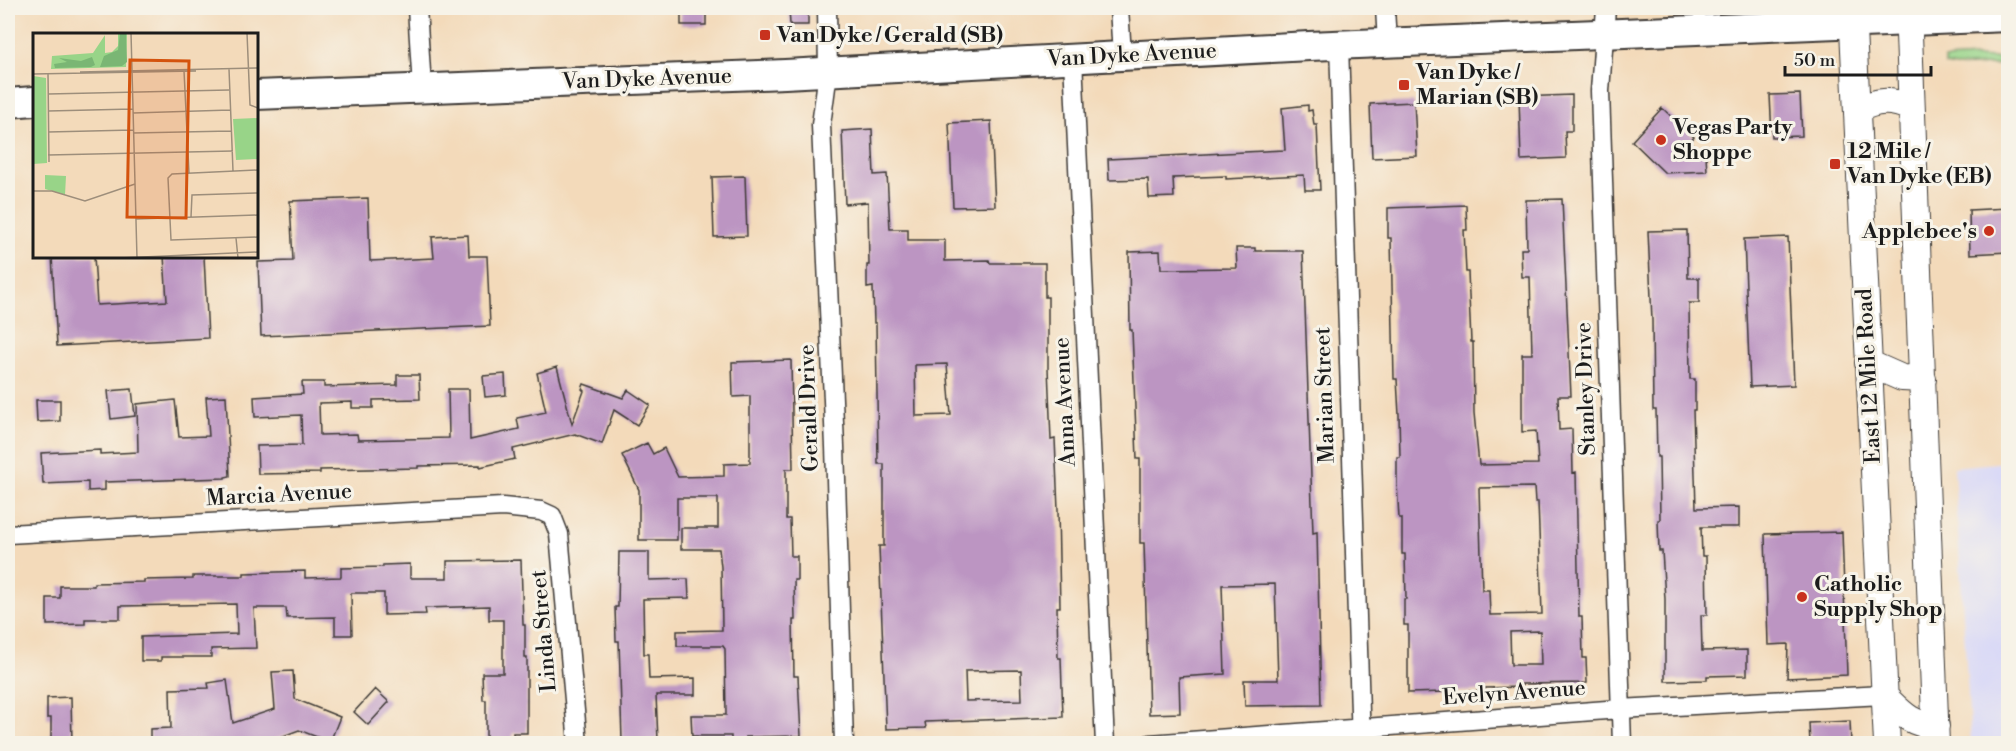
<svg xmlns="http://www.w3.org/2000/svg" width="2016" height="751" font-family="'Libre Bodoni',serif">
<rect width="100%" height="100%" fill="#f7f3e8"/>
<filter id="ink" filterUnits="userSpaceOnUse"><feTurbulence type="fractalNoise" baseFrequency=".0167" numOctaves="2"/><feDisplacementMap in="SourceGraphic" scale="12" xChannelSelector="R" yChannelSelector="G"/><feConvolveMatrix kernelMatrix="1 2 1 2 8 2 1 2 1" color-interpolation-filters="sRGB"/></filter>
<filter id="wash" filterUnits="userSpaceOnUse"><feTurbulence type="fractalNoise" baseFrequency=".008" numOctaves="4" result="noise"/><feDisplacementMap in="SourceGraphic" scale="24" xChannelSelector="R" yChannelSelector="G"/><feGaussianBlur stdDeviation="1.35" result="paint"/><feColorMatrix in="noise" values="0 0 0 0 0 0 0 0 0 0 0 0 0 0 0 0 0 1.4 0 .05"/><feComposite in="paint" operator="in"/></filter>
<g filter="url(#wash)">
<rect width="100%" height="100%" fill="#f3daba"/>
<path fill="#d7d7f8" d="M2008 462V743H1971L1954 467Z"/>
<path fill="#98d488" stroke="#5a7852" stroke-width="1.5" d="M1977 57 2008 59V64L1956 67 1945 65V59Z"/>
<g id="blocks">
<path fill="#bc95c2" fill-rule="evenodd" d="M681 8H706V25H681Z
M789 8H808V25H790Z
M1800 94 1802 136 1772 137 1770 95Z
M1572 95V131H1565L1566 158 1521 160 1519 97Z
M1414 102 1417 156 1372 158 1370 104Z
M1308 105V111L1312 110 1314 125H1317L1320 190H1305L1304 175 1226 179V176L1173 178 1174 197 1149 198 1148 179 1109 180 1108 159 1285 150 1282 108Z
M1662 108 1694 137 1690 142 1706 156 1707 171 1665 173 1632 141Z
M991 121 995 206 953 207 949 123Z
M872 129 874 175 887 174 890 229H908V240H945V261L989 260 990 263H1045V297H1048V368L1051 440 1055 439 1058 510 1060 607H1057L1058 658H1061L1063 717 925 722 926 728 886 729 879 546H884V464H878L876 323H874L873 287 867 288V265H869L868 202 845 204 842 131ZM947 364 951 415 916 416 915 365ZM1021 670 1022 700 966 701 965 671Z
M745 176 747 236 714 237 712 177Z
M368 198 370 261 434 258 432 237 468 235 469 256H487L490 326 261 336 258 262 293 261 290 201Z
M1562 199 1571 396H1558L1559 430 1572 429 1573 473 1576 472 1579 617H1582L1583 658H1586L1587 683 1522 684V687L1485 688V691L1408 693V625H1404V599H1406L1405 554H1402V518H1399L1397 483V457H1400L1399 415 1397 379H1394L1391 238H1388V208L1466 205 1467 230H1464L1466 272H1468L1471 342H1473L1474 413 1479 465 1538 464 1536 431 1522 432V354H1532L1530 277H1522L1521 249H1527L1526 200ZM1534 487 1535 502H1538L1542 614 1490 615 1489 590H1482L1479 488ZM1540 631 1541 665H1511L1510 632Z
M2008 208V252L1970 254 1969 210Z
M1687 230 1688 278H1699V303H1689L1690 379H1695V410H1693L1696 508 1739 507V527H1701L1702 556H1706L1707 615H1701L1702 651 1747 650V675L1707 676V680L1665 681V599L1662 551H1659L1658 520H1660L1659 457H1657L1656 410H1653L1652 320 1648 231Z
M1788 237 1794 385 1750 387 1744 239Z
M1236 248H1255V251H1303L1313 533 1317 532 1321 705 1245 706 1244 680H1278L1275 584 1222 585 1225 674 1179 677 1180 713 1149 714 1144 543H1140V459H1137L1132 330H1130L1129 252 1160 251 1161 269 1237 268Z
M52 256H94L97 305 167 301 164 256H204L208 338 57 346Z
M791 360 793 469H786V519H790L791 556H797V580H794L795 620H793L794 676H798L801 736 746 737 747 740 731 741V736H692L691 715H726L725 649 723 646H677V631L722 630 721 567 719 549H681V528H718V498H677V540H639V490L622 455 647 443 653 454 664 448 678 477 724 476V464L750 463V396L733 397 732 362Z
M557 367 572 424 584 391 582 389 584 384 623 398 628 390 650 405 637 425 614 410 602 444 575 434 513 449 515 459 480 467V465L418 466V468L320 470V473L258 474 257 446 302 445 301 415 255 417 254 397 303 394 302 382H324V387L397 385V375H419L420 399 373 400V408H352V402L319 403 320 435 357 434 358 440 449 438 448 389H469L470 440 519 429 517 418 546 412 537 373Z
M505 374 506 395 485 397 483 376Z
M132 389 135 416 111 419 108 391Z
M226 396 230 476 225 477V478L105 482V490L88 491V482L43 484 41 453 100 450V454L138 452 137 404 175 400 179 437 209 436 206 397Z
M36 400H60V421L37 422Z
M1842 532 1847 675 1787 678 1788 644 1768 645 1765 534Z
M619 552H649V580L688 579 689 598 643 599 644 654H648L649 679 695 678V695H656L658 740 622 741 619 641H616L615 607H618Z
M521 560 523 625H525V658H527V733H513V744H486V700H483L482 673H503V620H489V606L425 608 426 614 384 615V593H351L352 635H335V617L287 618 286 608H254L256 648 211 649V657H161V661H141V637L237 634 236 604 120 606V619H85V624L47 625V598H60V586H94V583L144 582V580L193 579V576H244V573L305 571V578L341 577V568L383 567V565L410 564V578H447V561Z
M293 671 295 699 340 717 330 742 299 730 261 744H150V729L171 728 170 689 209 688 208 683 227 680 233 723 275 709 272 672Z
M375 689 389 702 368 725 354 712Z
M71 697 72 744H51V718H47V698Z
M1850 721 1851 744H1810L1809 723Z"/>
</g>
</g>
<g filter="url(#ink)">
<use href="#blocks" fill-opacity="0" stroke="#3c3834" stroke-width="1.5"/>
<g fill="none" stroke-linecap="round" stroke-linejoin="round">
<defs>
<path id="street" d="M417 8 422 88
M827 8 828 72 821 125 835 446 844 744
M1119 8 1122 55
M1385 8 1387 43
M1606 8 1600 91 1622 744
M1339 44 1361 744
M1073 59 1105 744
M8 534 503 507 541 511 552 516 559 534 578 744
M1150 744 1620 709 1883 695"/>
<path id="secondary" d="M1852 8 1887 744
M1908 8 1936 744
M1857 110C1877 100 1890 99 1911 108
M1868 363 1902 378 1923 379
M1883 695C1902 713 1909 724 1936 726"/>
<path id="primary" d="M256 95 785 74 1309 46 2008 17
M8 103 34 101"/>
</defs>
<use href="#street" stroke="#3c3834" stroke-width="21"/>
<use href="#secondary" stroke="#3c3834" stroke-width="28"/>
<use href="#primary" stroke="#3c3834" stroke-width="32"/>
<use href="#street" stroke="#fff" stroke-width="18"/>
<use href="#secondary" stroke="#fff" stroke-width="26"/>
<use href="#primary" stroke="#fff" stroke-width="28"/>
</g>
</g>
<g fill="#c8321e" stroke="#f7f3e8" stroke-width="2">
<rect x="759" y="29" width="12" height="12" rx="3"/>
<rect x="1398" y="79" width="12" height="12" rx="3"/>
<circle cx="1661" cy="140" r="6"/>
<rect x="1829" y="158" width="12" height="12" rx="3"/>
<circle cx="1989" cy="231" r="6"/>
<circle cx="1802" cy="597" r="6"/>
</g>
<g text-anchor="middle" dominant-baseline="central" stroke-width="6" stroke-linejoin="round" paint-order="stroke">
<g font-size="22" font-weight="bold" fill="#1c1c1c" stroke="#f7f3e8" text-anchor="start">
<text x="777" y="35">Van Dyke / Gerald (SB)</text>
<text x="1416" y="72">Van Dyke /<tspan x="1416" dy="25">Marian (SB)</tspan></text>
<text x="1673" y="127">Vegas Party<tspan x="1673" dy="25">Shoppe</tspan></text>
<text x="1847" y="151">12 Mile /<tspan x="1847" dy="25">Van Dyke (EB)</tspan></text>
<text x="1977" y="231" text-anchor="end">Applebee's</text>
<text x="1814" y="584">Catholic<tspan x="1814" dy="25">Supply Shop</tspan></text>
</g>
<g font-size="22" fill="#1c1c1c" stroke="#f7f3e8">
<text transform="translate(1132 55) rotate(-3)">Van Dyke Avenue</text>
<text transform="translate(647 79) rotate(-2)">Van Dyke Avenue</text>
<text transform="translate(1869 376) rotate(-93)">East 12 Mile Road</text>
<text transform="translate(1586 389) rotate(-92)">Stanley Drive</text>
<text transform="translate(1325 395) rotate(-92)">Marian Street</text>
<text transform="translate(1065 402) rotate(-93)">Anna Avenue</text>
<text transform="translate(809 408) rotate(-92)">Gerald Drive</text>
<text transform="translate(279 495) rotate(-3)">Marcia Avenue</text>
<text transform="translate(544 631) rotate(-95)">Linda Street</text>
<text transform="translate(1514 693) rotate(-4)">Evelyn Avenue</text>
</g>
</g>
<g transform="translate(33 33)">
<rect width="225" height="225" fill="#f3daba"/>
<path d="M85 0H94L93 34 18 36 19 23 60 20 72 2V20L79 19 85 13ZM0 43 13 45 14 130 0 131ZM225 85V126L203 127 200 86ZM12 142 33 143 32 162 12 156Z" fill="#98d488"/>
<path d="M87 0H93L94 29 89 33 67 34 71 23 85 17ZM59 24 62 32 58 34 22 35 21 31 34 29 26 25 48 28Z" fill="#7ab674"/>
<path fill="none" stroke="#9d8e7b" stroke-width="1.5" d="M98 0 104 225M214 0 217 72 225 75M196 36 200 138M151 38 156 140M47 39 225 35M15 40 16 129M0 41 163 38M15 61 196 57M15 78 100 76M100 80 197 77M15 99 100 97M100 100 198 98M15 122 200 118M225 137 139 141 135 145 138 207 225 204M0 158H19L52 168 102 151M158 184 159 162 225 160M103 186 225 182M203 205 205 225M86 225 225 219"/>
<path fill="#d4530e" fill-opacity="0.15" stroke="#d4530e" stroke-width="3" d="M97 27 156 28 153 185 94 184Z"/>
<rect width="225" height="225" fill="none" stroke="#1c1c1c" stroke-width="3"/>
</g>
<rect width="2016" height="751" fill="none" stroke="#f7f3e8" stroke-width="30"/>
<path d="M1785 66v9h146v-9" fill="none" stroke="#1c1c1c" stroke-width="3"/>
<text x="1794" y="66" font-size="18" fill="#1c1c1c" stroke="#f7f3e8" stroke-width="4.5" paint-order="stroke">50 m</text>
</svg>
